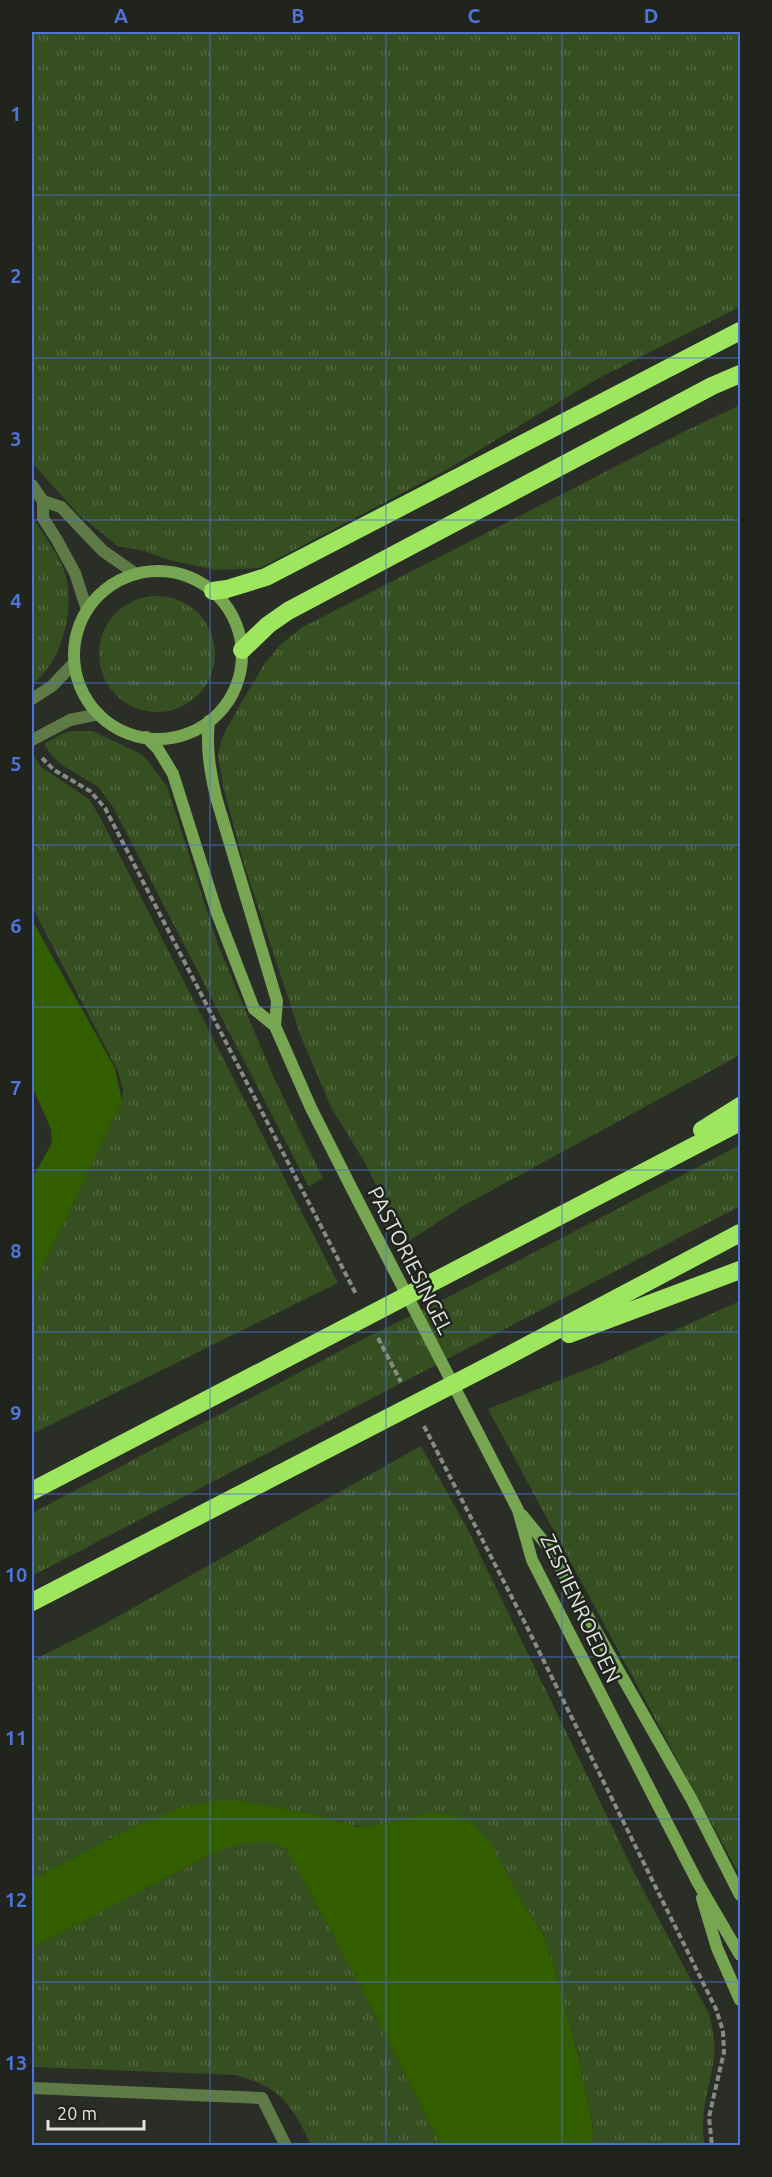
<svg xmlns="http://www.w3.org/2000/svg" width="772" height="2177" font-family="Ubuntu,sans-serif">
<defs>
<pattern id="grass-tufts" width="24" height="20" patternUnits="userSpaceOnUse" patternTransform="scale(1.5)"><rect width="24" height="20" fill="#354f20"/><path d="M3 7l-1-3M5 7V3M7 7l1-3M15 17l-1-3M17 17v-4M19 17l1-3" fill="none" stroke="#526840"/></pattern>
</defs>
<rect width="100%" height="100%" fill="#2a2e27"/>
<path fill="url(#grass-tufts)" d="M32 32H740V307L597 379 448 469 260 568 216 570 169 560 144 551 118 546 79 515 32 463Z
M740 405V1055L461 1207 406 1243 364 1161 332 1109 301 1037 243 861 224 790 218 755 222 738 237 710 265 663 280 645 301 628 685 431Z
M32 516C41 531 53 547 61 563 79 601 64 660 32 685Z
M99 654a58 58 0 1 1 116 0a58 58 0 1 1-116 0Z
M72 731H93L143 755 167 786 218 945 274 1078 323 1178 309 1187 113 807 98 787 62 765 52 756 44 744 61 734Z
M32 753 41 767 89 799 100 817 338 1283 32 1434V1290L122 1101 123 1090 118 1071 32 907Z
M740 1145V1206L32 1576V1513L365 1338 435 1304Z
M740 1301V1876L488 1409 600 1364Z
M421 1446 466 1526 637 1878 709 2014C712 2028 716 2042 714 2056 711 2086 698 2115 705 2145H592L593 2129 579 2060 556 1973 543 1934 515 1890 389 1823 359 1827 308 1813 244 1801 136 1826 32 1879V1661L97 1628Z
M245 1842H273L287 1850 355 1976 441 2145H311C303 2128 292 2105 276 2093 265 2084 250 2080 237 2075L32 2067V1948L212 1854Z"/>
<path fill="#335e00" d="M32 920 115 1068 122 1101 32 1290V1178L52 1143 51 1129 32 1086Z
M211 1801H244L308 1813 358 1827 389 1823 432 1812 450 1815 471 1822 491 1844 515 1890 543 1934 556 1973 579 2060 593 2129 592 2145H441L355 1976 287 1850 273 1842H245L212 1854 32 1948V1879L136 1826 174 1810Z"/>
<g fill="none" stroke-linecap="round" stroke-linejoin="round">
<path stroke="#878b85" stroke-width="4" stroke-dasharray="6 3" stroke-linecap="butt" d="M42 758 54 770 90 791 105 808 356 1294
M378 1338 401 1382
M424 1426 524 1621 716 2009 723 2031 724 2052 709 2117 712 2146"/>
<path stroke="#5d7a47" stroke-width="12" d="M32 2088 262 2098 286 2146"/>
<path stroke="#5d7a47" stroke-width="12" d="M32 699 52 686 74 663
M32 740 70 720 99 714"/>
<path stroke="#5d7a47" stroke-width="12" d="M32 485 43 501 61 507 103 551 136 574
M43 501V518L57 540 75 573 87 610"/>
<path stroke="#77a652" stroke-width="12" d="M74 655a84 84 0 1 1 168 0a84 84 0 1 1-168 0Z
M209 721C206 748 210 771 216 797L277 1001 275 1026
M146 737 158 749 173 774 217 913 254 1009 275 1026 311 1108 354 1193 518 1510 532 1560 698 1883 740 1955
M522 1515 549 1548 692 1800 740 1895
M702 1898 717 1948 740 2000"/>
<path stroke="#9de65e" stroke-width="18" d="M213 591 227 589 266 577 740 331
M242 650 268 625 288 611 712 386 740 374
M702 1130 740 1106
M569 1334 740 1270
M32 1491 740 1122
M32 1602 500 1360 740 1233"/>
</g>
<path fill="none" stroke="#4e74da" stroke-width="1.5" stroke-opacity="0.55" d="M210 32V2146M386 32V2146M562 32V2146M32 195H740M32 358H740M32 520H740M32 683H740M32 845H740M32 1007H740M32 1170H740M32 1332H740M32 1494H740M32 1657H740M32 1819H740M32 1982H740"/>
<g text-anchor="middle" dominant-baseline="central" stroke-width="5" stroke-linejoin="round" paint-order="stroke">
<g font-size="21" fill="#e2e5e0" stroke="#20241d">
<text transform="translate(411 1260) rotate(63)">PASTORIESINGEL</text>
<text transform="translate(581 1608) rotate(65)">ZESTIENROEDEN</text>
</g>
</g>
<rect width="772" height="2177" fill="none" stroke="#20241d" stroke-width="66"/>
<path d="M48 2120v9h96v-9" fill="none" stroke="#e2e5e0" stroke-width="3"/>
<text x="57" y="2120" font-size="18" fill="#e2e5e0" stroke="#20241d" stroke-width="4.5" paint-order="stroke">20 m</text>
<rect x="33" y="33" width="706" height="2111" fill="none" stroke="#4e74da" stroke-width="2"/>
<g font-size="20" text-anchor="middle" font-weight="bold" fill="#4e74da">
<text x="121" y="23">A</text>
<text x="298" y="23">B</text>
<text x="474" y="23">C</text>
<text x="651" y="23">D</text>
<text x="16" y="121">1</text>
<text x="16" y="283">2</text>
<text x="16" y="446">3</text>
<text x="16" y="608">4</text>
<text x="16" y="771">5</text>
<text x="16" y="933">6</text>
<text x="16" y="1095">7</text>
<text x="16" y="1258">8</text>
<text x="16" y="1420">9</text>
<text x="16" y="1582">10</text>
<text x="16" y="1745">11</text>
<text x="16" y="1907">12</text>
<text x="16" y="2070">13</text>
</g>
</svg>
